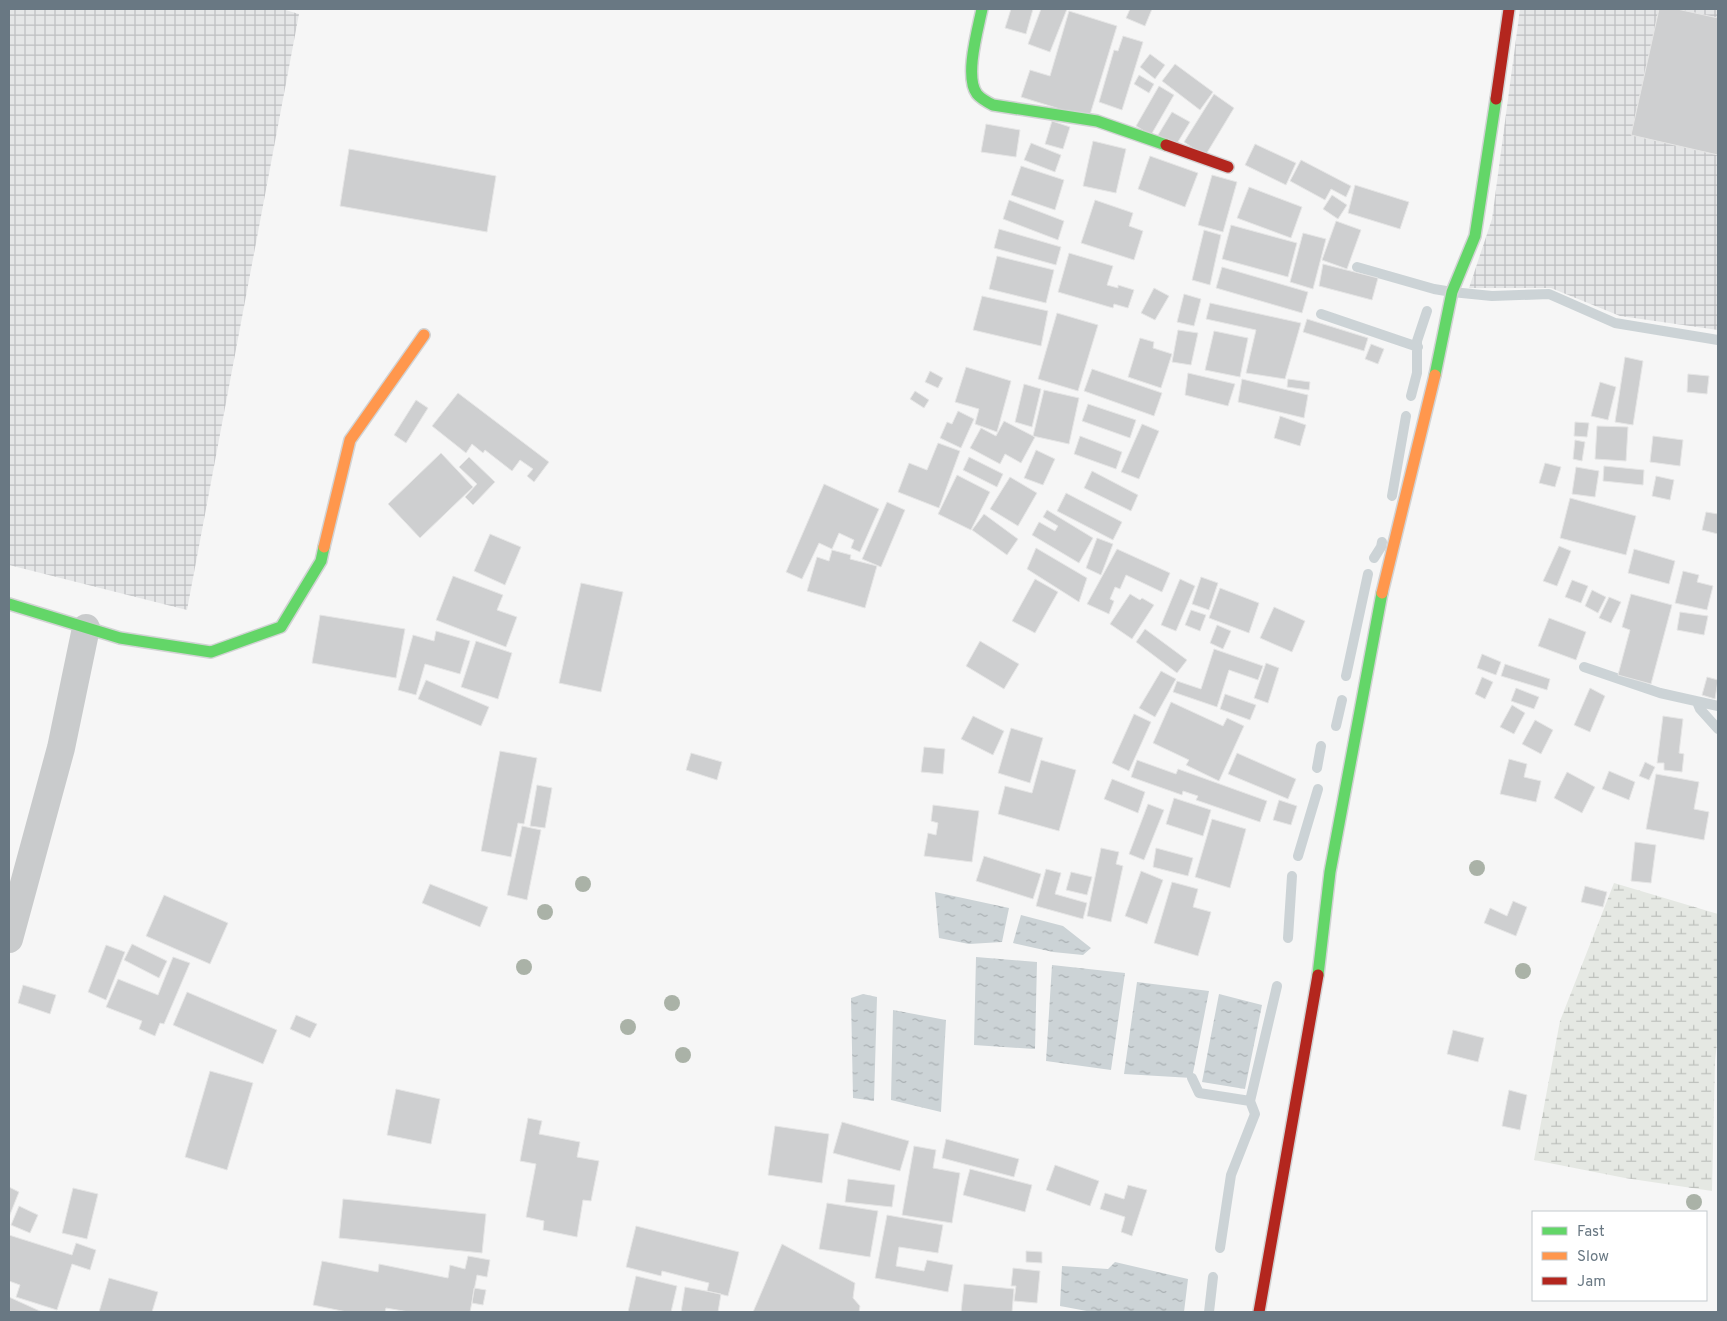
<svg xmlns="http://www.w3.org/2000/svg" width="1727" height="1321" font-family="Overpass,sans-serif">
<defs>
<pattern id="industrial-grid" width="8" height="8" patternUnits="userSpaceOnUse" patternTransform="scale(1.25)"><rect width="8" height="8" fill="#e5e6e7"/><path d="M0 4h8M4 0v8" fill="none" stroke="#bebfc1"/></pattern>
<pattern id="wetland-marsh" width="20" height="14" patternUnits="userSpaceOnUse" patternTransform="scale(1.25)"><rect width="20" height="14" fill="#e5e8e3"/><path d="M1 5h8M5 5V1M11 12h8M15 12V8" fill="none" stroke="#bec1bd"/></pattern>
<pattern id="water-ripples" width="26" height="14" patternUnits="userSpaceOnUse" patternTransform="scale(1.25)"><rect width="26" height="14" fill="#ccd3d6"/><path d="M2 4q2-2 4 0t4 0M15 11q2-2 4 0t4 0" fill="none" stroke="#aab0b3"/></pattern>
</defs>
<rect width="100%" height="100%" fill="#f6f6f6"/>
<path fill="url(#industrial-grid)" d="M9 9H282L299 14 187 610 9 565Z
M1520 9H1718V330L1620 316 1551 288H1469L1492 219Z"/>
<path fill="url(#wetland-marsh)" d="M1614 883 1718 914V1034L1715 1061 1712 1191 1625 1178 1534 1160 1560 1021Z"/>
<path fill="url(#water-ripples)" d="M935 892 1009 908 1002 942 969 944 939 938Z
M1021 915 1063 926 1091 948 1083 955 1053 952 1013 943Z
M976 957 1037 962 1035 1049 974 1045Z
M1052 965 1125 973 1111 1070 1046 1061Z
M1137 982 1209 991 1192 1078 1124 1074Z
M863 994 877 997 874 1101 853 1098 851 998Z
M1219 994 1262 1005 1245 1089 1202 1082Z
M893 1010 946 1020 941 1112 891 1100Z
M1115 1262 1188 1279 1184 1312H1092L1060 1306 1062 1266 1108 1269Z"/>
<g fill="none" stroke-linecap="round" stroke-linejoin="round">
<path stroke="#ccd3d6" stroke-width="10" d="M1357 267 1434 289 1452 292 1492 296 1549 294 1615 323 1718 340
M1321 314 1418 347
M1411 396 1417 373V341L1427 311
M1392 496 1406 416
M1374 558 1381 547 1382 542
M1584 667 1660 693 1718 706
M1346 676 1368 574
M1697 702 1700 709 1718 729
M1336 726 1342 700
M1317 768 1321 746
M1298 856 1318 789
M1288 938 1292 876
M1192 1078 1199 1093 1250 1101 1277 986
M1220 1248 1231 1175 1255 1114 1250 1101
M1209 1312 1213 1277"/>
</g>
<path fill="#cecfd0" stroke="#e6e6e6" d="M1011 9H1033L1026 34 1005 28Z
M1041 9H1067L1050 52 1028 44Z
M1130 9H1152L1145 26 1126 18Z
M1659 9H1677L1718 18V155L1631 135Z
M1069 11 1117 26 1089 118 1021 97 1030 70 1050 76Z
M1123 36 1143 42 1122 110 1099 102 1114 50 1118 51Z
M1150 54 1165 65 1155 79 1140 67Z
M1175 64 1213 92 1200 110 1162 81Z
M1139 75 1154 84 1149 93 1134 84Z
M1159 86 1174 95 1151 135 1136 126Z
M1214 94 1234 108 1205 156 1184 142Z
M1172 112 1190 122 1176 145 1158 135Z
M1052 121 1070 127 1063 149 1045 144Z
M986 124 1020 130 1016 157 981 152Z
M1093 141 1126 149 1116 193 1083 186Z
M1031 143 1061 155 1055 172 1024 160Z
M1255 144 1296 163 1286 185 1245 165Z
M349 149 496 176 487 232 340 206Z
M1150 156 1198 173 1185 207 1138 189Z
M1301 160 1351 186 1346 197 1331 189 1325 200 1290 181Z
M1021 166 1064 180 1055 210 1011 195Z
M1212 175 1237 182 1223 232 1198 225Z
M1355 185 1409 202 1400 229 1348 213Z
M1249 187 1302 207 1291 238 1237 218Z
M1332 195 1347 205 1338 219 1323 209Z
M1009 200 1064 221 1058 240 1003 219Z
M1095 200 1133 213 1129 226 1143 231 1134 260 1081 243Z
M1336 221 1361 230 1347 269 1322 260Z
M1231 225 1297 243 1288 277 1222 259Z
M999 229 1061 247 1056 265 994 248Z
M1204 230 1221 235 1210 285 1192 280Z
M1303 233 1326 239 1313 289 1290 282Z
M1069 253 1113 266 1107 285 1118 288V285L1134 290 1128 308 1114 304 1113 308 1058 292Z
M997 256 1054 270 1046 303 989 289Z
M1323 264 1378 278 1372 300 1319 286Z
M1222 267 1308 292 1302 313 1216 288Z
M1154 288 1169 296 1155 320 1141 313Z
M1184 294 1201 299 1194 326 1177 322Z
M982 296 1048 311 1041 346 973 330Z
M1210 303 1301 323 1285 379 1246 373 1256 330 1206 319Z
M1057 313 1098 325 1078 391 1038 379Z
M1307 319 1368 338 1364 351 1303 332Z
M1178 330 1198 333 1191 365 1172 362Z
M1214 331 1248 338 1240 377 1205 370Z
M1140 338 1154 342 1153 348 1172 354 1161 388 1128 377Z
M1371 344 1384 349 1378 364 1365 359Z
M1625 357 1643 361 1633 425 1615 422Z
M966 367 1011 381 997 432 975 424 979 409 955 402Z
M1092 369 1162 393 1154 416 1084 391Z
M930 371 943 378 938 388 925 382Z
M1188 373 1235 384 1228 406 1185 395Z
M1688 374 1709 376 1707 394 1687 392Z
M1242 379 1308 395 1304 418 1238 402Z
M1288 379 1310 382 1309 390 1287 387Z
M1600 382 1616 387 1608 420 1591 416Z
M1024 384 1041 389 1032 427 1015 422Z
M1044 390 1079 398 1069 444 1033 436Z
M915 391 929 400 924 408 910 399Z
M458 393 549 462 534 482 527 476 533 469 520 460 512 471 485 450 483 453 472 444 466 453 432 426Z
M416 400 428 408 406 443 394 435Z
M1088 404 1136 420 1130 438 1082 421Z
M958 411 974 419 961 448 940 438 947 422 952 424Z
M1280 416 1306 425 1300 446 1274 438Z
M1004 421 1035 437 1021 463 1005 454 1000 464 970 448 981 428 996 436Z
M1575 422 1589 423 1587 437 1574 436Z
M1142 424 1159 431 1139 479 1121 472Z
M1597 426 1628 427 1626 461 1595 459Z
M1080 436 1122 452 1116 469 1074 454Z
M1653 436 1683 440 1680 466 1650 462Z
M1575 440 1585 442 1582 461 1573 459Z
M938 443 960 451 939 508 898 492 909 463 927 470Z
M1036 450 1055 459 1043 485 1024 478Z
M441 453 473 487 420 538 388 504Z
M469 457 495 482 473 505 465 497 477 484 459 467Z
M969 457 1003 474 997 487 963 470Z
M1545 463 1561 467 1555 487 1539 483Z
M1604 466 1644 470 1643 485 1603 481Z
M1576 467 1599 471 1595 497 1572 494Z
M1092 471 1138 495 1131 511 1084 488Z
M957 475 990 492 971 530 938 514Z
M1656 476 1674 480 1670 500 1652 496Z
M1010 477 1037 493 1018 526 990 509Z
M824 484 879 509 860 552 851 548 854 540 839 533 832 549 819 543 802 579 786 572Z
M1066 493 1122 522 1113 540 1057 511Z
M1570 498 1636 516 1626 555 1560 538Z
M887 502 905 510 881 567 862 559Z
M1047 510 1093 538 1079 563 1032 535 1039 522 1055 531 1058 526 1043 517Z
M1706 512 1718 514V534L1702 530Z
M984 514 1018 539 1007 555 972 530Z
M490 534 521 547 505 585 474 571Z
M1097 538 1113 544 1101 575 1086 568Z
M1559 546 1571 551 1557 586 1543 581Z
M1036 548 1087 578 1079 602 1027 569Z
M1117 549 1170 573 1162 592 1126 575 1120 589 1115 587 1110 599 1114 601 1109 614 1087 604Z
M1634 549 1675 561 1669 584 1628 573Z
M832 550 851 555 850 559 877 566 865 608 807 591 817 557 829 561Z
M1683 571 1699 575 1697 582 1713 586 1707 610 1675 603Z
M453 576 503 595 497 610 517 617 506 647 436 620Z
M1201 577 1218 583 1209 610 1192 604Z
M1035 579 1058 592 1035 633 1012 621Z
M1180 579 1195 586 1176 631 1161 625Z
M1572 580 1588 586 1581 603 1565 597Z
M581 583 623 592 601 692 559 683Z
M1220 588 1259 603 1249 633 1209 618Z
M1592 590 1606 597 1598 613 1585 606Z
M1130 594 1140 600 1142 598 1154 605 1132 639 1110 624Z
M1631 594 1672 605 1651 684 1618 675 1630 630 1622 627Z
M1609 597 1621 602 1611 623 1599 618Z
M1274 607 1305 621 1292 652 1260 638Z
M1191 610 1206 615 1200 631 1185 625Z
M1680 612 1708 616 1704 635 1677 630Z
M320 615 405 629 396 678 312 663Z
M1549 618 1586 632 1576 660 1538 646Z
M1217 625 1231 631 1223 649 1210 643Z
M1145 629 1187 660 1177 673 1136 642Z
M436 631 470 641 460 674 425 664 416 695 398 690 413 635 434 641Z
M476 641 512 653 498 699 461 687Z
M980 641 1019 664 1004 689 966 666Z
M1214 649 1263 666 1258 680 1229 670 1217 707 1173 692 1177 681 1201 689Z
M1482 654 1501 662 1496 675 1477 668Z
M1266 663 1279 668 1268 703 1254 698Z
M1505 664 1550 679 1547 690 1501 676Z
M1161 671 1176 679 1155 717 1139 708Z
M1482 677 1493 682 1485 699 1475 694Z
M1707 677 1718 680 1715 699 1702 695Z
M426 680 489 707 481 726 418 699Z
M1516 688 1539 697 1534 709 1511 701Z
M1590 688 1605 696 1590 732 1574 725Z
M1225 694 1256 705 1250 720 1220 709Z
M1171 702 1223 726 1227 718 1244 726 1219 781 1186 765 1189 760 1153 743Z
M1512 705 1525 713 1514 734 1500 727Z
M1134 714 1151 722 1129 771 1112 763Z
M973 716 1004 731 993 755 961 739Z
M1663 716 1683 719 1679 753 1684 754 1682 772 1664 770V763H1657Z
M1535 720 1553 730 1541 754 1522 744Z
M1011 728 1043 738 1030 783 998 773Z
M924 747 945 749 943 774 921 772Z
M500 751 537 758 524 824 518 823 511 857 481 851Z
M691 753 722 762 717 780 686 770Z
M1237 753 1296 779 1288 799 1228 774Z
M1509 759 1527 764 1524 777 1541 781 1536 802 1500 794Z
M1041 760 1076 770 1059 831 998 814 1005 786 1032 793Z
M1137 760 1176 774 1178 769 1267 801 1260 822 1196 800 1198 796 1183 791 1182 795 1131 777Z
M1645 762 1655 767 1649 780 1639 776Z
M1609 771 1635 782 1629 800 1602 789Z
M1567 772 1595 787 1582 813 1554 798Z
M1656 774 1699 782 1694 809 1709 812 1704 840 1646 829Z
M1112 779 1145 792 1138 813 1104 799Z
M537 785 552 788 545 828 530 826Z
M1174 798 1211 810 1203 836 1166 824Z
M1279 800 1297 806 1291 825 1273 820Z
M1148 804 1164 810 1144 860 1129 854Z
M933 805 979 811 972 862 924 856 928 833 936 835 938 823 931 821Z
M1212 819 1246 829 1230 888 1195 877Z
M522 826 541 830 527 900 507 895Z
M1635 842 1656 845 1651 883 1631 881Z
M1101 848 1119 852 1116 864 1123 866 1111 922 1087 916Z
M1156 848 1193 858 1188 876 1153 867Z
M984 856 1041 874 1033 899 976 881Z
M1046 869 1061 873 1055 894 1087 903 1083 919 1036 906Z
M1141 871 1163 880 1147 924 1125 916Z
M1071 872 1092 877 1087 895 1066 890Z
M1172 882 1198 889 1193 907 1211 912 1198 956 1154 943Z
M430 884 488 907 480 927 422 903Z
M1585 886 1607 892 1603 907 1581 902Z
M164 895 228 923 210 964 146 936Z
M1513 901 1527 907 1516 936 1484 923 1490 908 1507 916Z
M132 944 167 961 159 978 124 960Z
M106 945 125 952 106 1000 88 992Z
M173 957 190 963 164 1024 160 1023 155 1036 139 1029 142 1021 106 1007 118 979 158 995Z
M23 985 56 995 50 1014 18 1003Z
M187 992 277 1030 263 1064 173 1025Z
M296 1015 317 1024 310 1038 290 1029Z
M1453 1030 1484 1038 1478 1062 1447 1054Z
M210 1071 253 1083 227 1170 185 1157Z
M396 1089 440 1099 431 1144 387 1135Z
M1509 1090 1527 1095 1520 1130 1502 1126Z
M528 1118 542 1121 539 1134 580 1142 577 1157 599 1161 591 1201 583 1200 577 1237 543 1230 544 1221 526 1217 536 1164 520 1161Z
M842 1122 909 1141 900 1171 833 1153Z
M775 1126 829 1134 822 1183 768 1175Z
M946 1139 1019 1159 1014 1177 942 1158Z
M914 1146 936 1150 933 1168 960 1173 952 1223 902 1215Z
M1055 1165 1099 1181 1090 1206 1046 1190Z
M970 1169 1032 1185 1025 1212 963 1195Z
M848 1179 895 1185 892 1207 845 1202Z
M1128 1185 1147 1190 1132 1236 1121 1232 1125 1217 1100 1209 1105 1193 1124 1199Z
M9 1187 19 1192 9 1217Z
M73 1188 98 1194 87 1239 62 1233Z
M343 1199 486 1214 482 1253 339 1238Z
M827 1203 878 1211 870 1257 819 1249Z
M19 1206 38 1215 30 1233 11 1225Z
M887 1215 943 1225 938 1253 899 1247 896 1266 924 1271 927 1260 953 1265 948 1292 875 1278Z
M636 1226 739 1252 728 1296 707 1291 709 1283 662 1271 661 1276 626 1267Z
M9 1235 72 1255 76 1243 96 1250 90 1270 72 1264 57 1310 16 1297 20 1285 9 1281Z
M782 1244 855 1283 853 1298 860 1306 859 1312H753Z
M1026 1251 1042 1252V1263L1026 1262Z
M468 1256 490 1260 487 1277 477 1275 470 1312H409L386 1308 385 1312H347L313 1305 322 1261 378 1272 379 1264 448 1278 450 1265 465 1269Z
M1013 1268 1040 1271 1037 1303 1014 1301 1016 1286H1011Z
M636 1276 677 1286 671 1312H628Z
M109 1278 158 1292 152 1312H99Z
M964 1284 1014 1289 1012 1312H961Z
M685 1287 721 1294 718 1312H681Z
M474 1288 486 1290 483 1305 472 1303Z
M9 1297 42 1312H9Z"/>
<g fill="none" stroke-linecap="round" stroke-linejoin="round">
<defs>
<path id="fast" d="M982 9C978 29 964 77 977 94 981 99 987 102 993 105L1097 121 1166 145
M1435 375 1452 292 1475 236 1496 99
M9 604 120 638 211 652 281 627 321 561 324 547
M1318 975 1330 872 1382 593"/>
<path id="slow" d="M324 547 350 440 424 335
M1382 593 1435 375"/>
<path id="jam" d="M1496 99 1509 9
M1166 145 1228 167
M1259 1312 1318 975"/>
</defs>
<use href="#fast" stroke="#d2d3d4" stroke-width="14"/>
<use href="#slow" stroke="#d2d3d4" stroke-width="14"/>
<use href="#jam" stroke="#d2d3d4" stroke-width="14"/>
<path stroke="#c9cbcc" stroke-width="28" d="M9 939 61 748 86 628"/>
<use href="#fast" stroke="#63d668" stroke-width="11"/>
<use href="#slow" stroke="#ff974d" stroke-width="11"/>
<use href="#jam" stroke="#b3261e" stroke-width="11"/>
</g>
<g fill="#aab2a7">
<circle cx="1477" cy="868" r="8"/>
<circle cx="583" cy="884" r="8"/>
<circle cx="545" cy="912" r="8"/>
<circle cx="524" cy="967" r="8"/>
<circle cx="1523" cy="971" r="8"/>
<circle cx="672" cy="1003" r="8"/>
<circle cx="628" cy="1027" r="8"/>
<circle cx="683" cy="1055" r="8"/>
<circle cx="1694" cy="1202" r="8"/>
</g>
<rect width="1727" height="1321" fill="none" stroke="#697883" stroke-width="20"/>
<rect x="1532" y="1211" width="175" height="90" fill="#ffffff" stroke="#c3c9cd"/>
<rect x="1542" y="1227" width="25" height="8" fill="#63d668" stroke="#c3c9cd"/>
<text x="1577" y="1236" font-size="15" fill="#697883">Fast</text>
<rect x="1542" y="1252" width="25" height="8" fill="#ff974d" stroke="#c3c9cd"/>
<text x="1577" y="1261" font-size="15" fill="#697883">Slow</text>
<rect x="1542" y="1277" width="25" height="8" fill="#b3261e" stroke="#c3c9cd"/>
<text x="1577" y="1286" font-size="15" fill="#697883">Jam</text>
</svg>
